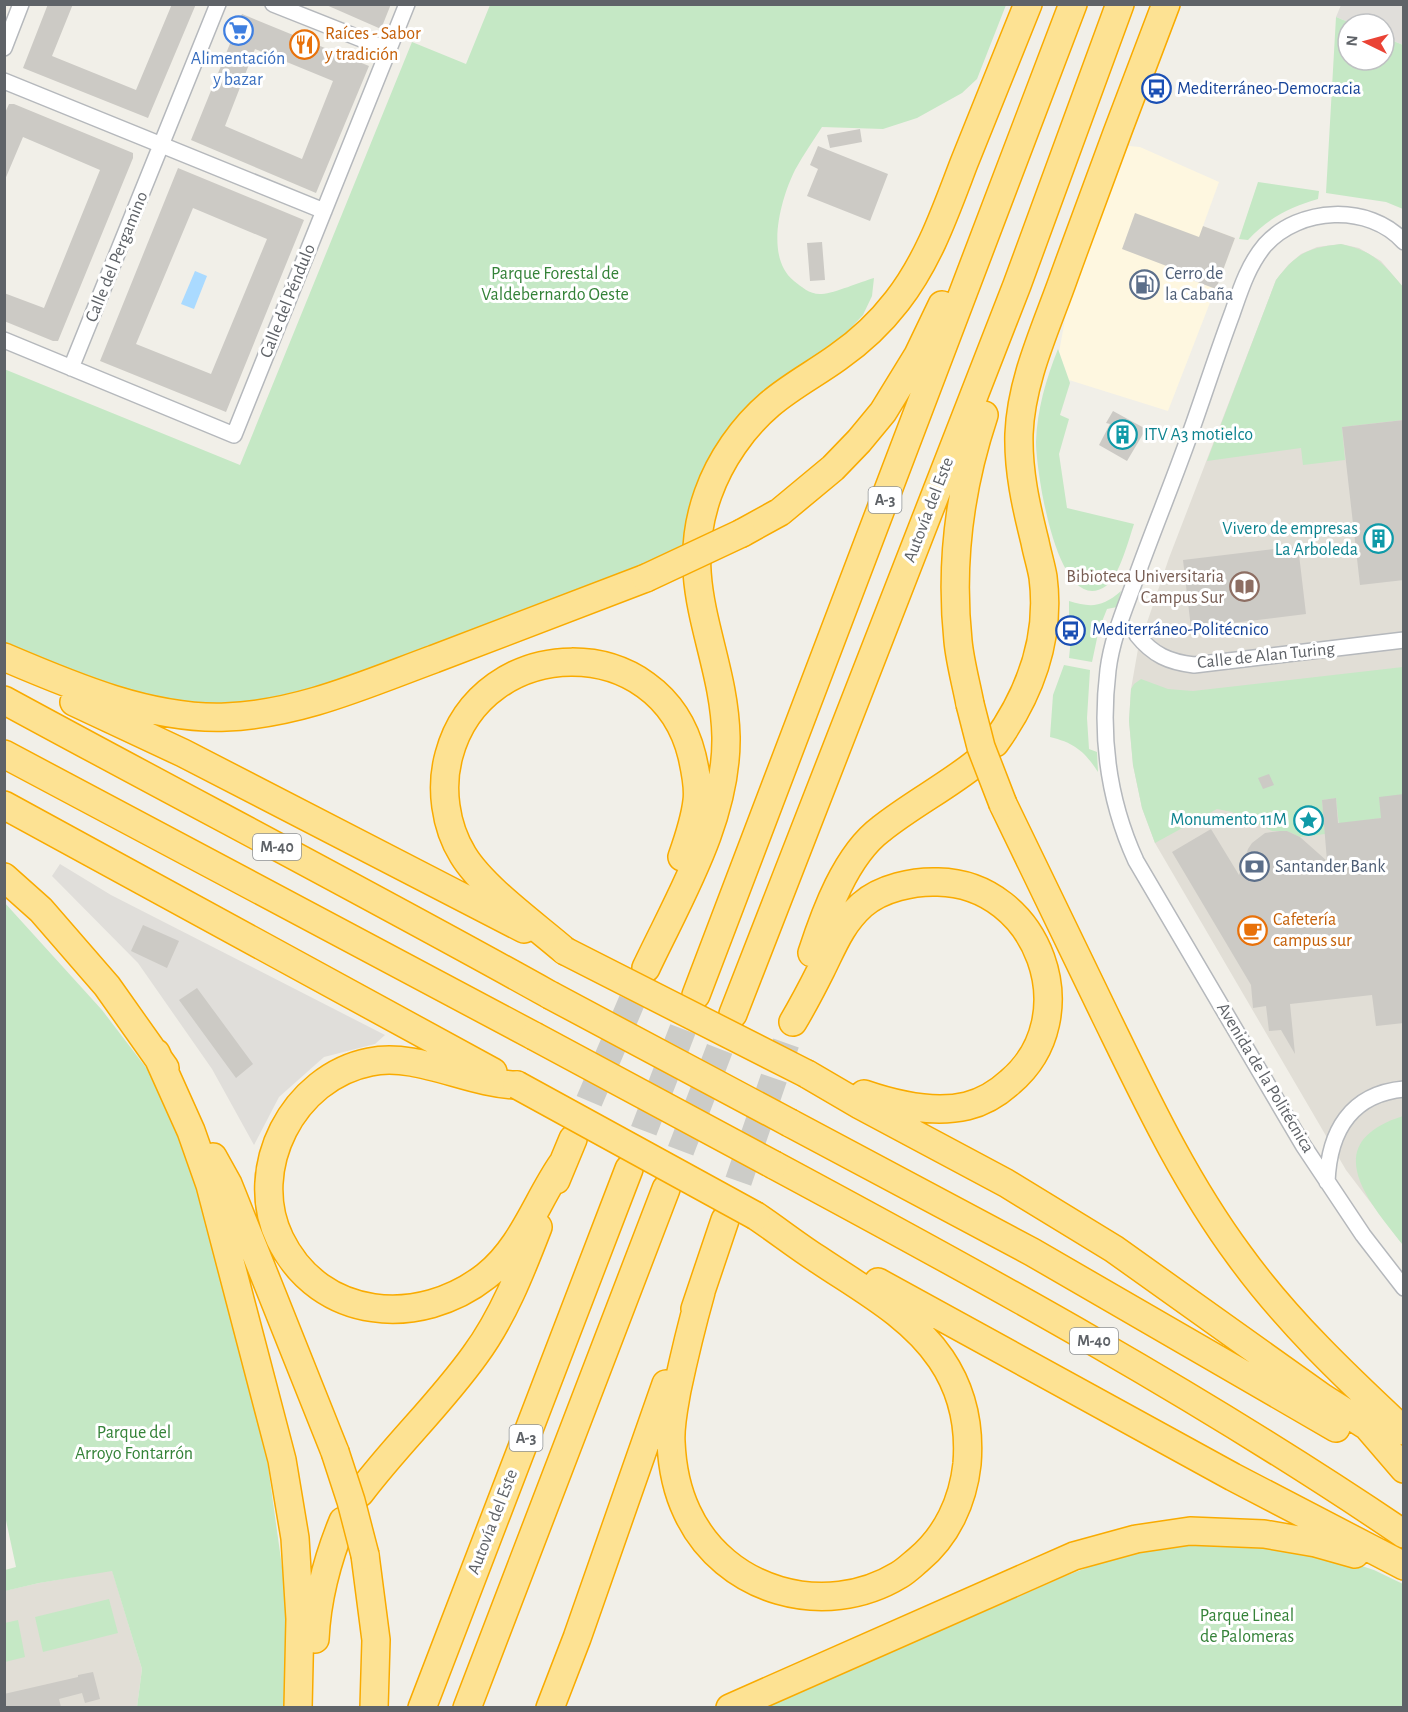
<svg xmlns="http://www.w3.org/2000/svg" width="1408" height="1712" font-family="'Alegreya Sans',sans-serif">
<rect width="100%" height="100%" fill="#f1efe8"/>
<path fill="#fef7e0" d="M1129 146 1140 147 1219 182 1203 226 1235 238 1168 411 1069 380 1059 352 1073 277 1113 166Z"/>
<path fill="#e0deda" d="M1341 5H1403V45L1384 37V24H1353L1336 17Z
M60 864 111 895 385 1035 375 1044 324 1057 279 1097 254 1145 212 1069 138 963 52 876Z"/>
<path fill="#e1ded6" d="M1341 244 1359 248 1381 261 1403 287V1245L1346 1170 1155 843 1142 808 1133 765 1129 721 1131 689 1138 649 1169 558 1276 280 1288 265 1301 254 1317 247Z
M112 1570 142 1669 137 1707H5L4 1591 39 1583Z"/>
<path fill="#c5e8c5" d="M490 5H1006L977 79 962 93 917 118 883 129 822 127C813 141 803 155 795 170 781 198 764 257 794 281 802 287 810 295 822 294 835 293 860 282 874 278L872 296 863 315 843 336 763 393 685 548C609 579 533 608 456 637 373 668 290 708 199 704 130 701 68 672 5 647L4 369 240 465 412 42 466 64Z
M1336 17 1353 24H1348V60H1384V37L1403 45V209L1386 202 1326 193Z
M1258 182 1319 191 1318 199C1290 207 1268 218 1248 240L1239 239Z
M1341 244C1373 251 1382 262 1403 287V420L1342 427 1345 460 1303 465 1301 448 1207 461 1276 280C1297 253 1307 248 1341 244Z
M1058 349 1070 383 1060 415 1069 419 1059 454 1067 508 1134 524C1129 539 1119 577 1106 586 1057 620 1036 469 1036 442 1037 410 1046 379 1058 349Z
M1121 591 1117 607 1107 609 1099 629 1092 662 1069 658 1071 638H1075L1076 624 1069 622V601C1091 608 1103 607 1121 591Z
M1064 665 1090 670 1087 718 1089 749 1097 752 1098 772C1085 752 1075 743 1050 737L1053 695Z
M1403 667V794L1381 818 1339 825 1336 798 1322 800 1325 834 1300 837 1287 831H1272L1232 812 1217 809 1155 843 1142 808 1133 765 1129 721 1131 689 1134 684 1141 679 1168 689 1193 691Z
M4 902 102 1010 154 1078 188 1154 261 1416 289 1617 286 1707H137L142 1669 112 1571 39 1583 5 1591V1570L16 1567 4 1511Z
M1403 1116H1404L1403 1245C1367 1200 1318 1143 1403 1116Z
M1245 1543 1334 1557 1374 1570 1403 1584V1707L765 1708 1063 1577C1079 1571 1095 1564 1112 1559 1155 1546 1200 1544 1245 1543Z
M109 1599 118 1633 43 1652 35 1617Z
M18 1620 25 1657 5 1662V1623Z"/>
<path fill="#aadaff" d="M195 271 207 276 194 309 181 304Z"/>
<path fill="#cccac5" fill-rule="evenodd" d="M48 4H73L52 56 136 90 172 4H196L148 118 23 68Z
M324 4H391L381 29Z
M242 14 369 66 316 193 191 140ZM255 49 333 81 302 159 225 126Z
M9 104H14L133 153V158L58 341H53L4 321V293L44 308 100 170 23 137 4 182V115Z
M860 129 862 142 830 148 827 135Z
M818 146 888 174 870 221 807 196 818 169 810 165Z
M178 168 304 220 226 412 100 361ZM193 208 267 239 211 374 136 344Z
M1135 213 1199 237 1203 226 1235 238 1216 289 1184 277 1185 273 1122 249Z
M822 242 825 280 810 281 807 243Z
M1113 411 1146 429 1127 461 1099 445 1110 424 1106 423Z
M1404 420V580L1360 585 1342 427Z
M1298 546 1306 614 1191 628 1183 560Z
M1269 774 1274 785 1263 789 1258 778Z
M1404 794V1023L1376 1026 1372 995 1290 1004 1295 1054 1281 1030 1269 1031 1266 1006 1253 1008 1251 985 1172 852 1211 829 1239 875 1248 849 1252 843 1265 833 1280 831H1287L1300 837 1327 861 1322 800 1336 798 1338 823 1381 818 1379 797Z
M143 925 179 941 167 968 131 951Z
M197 988 253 1064 236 1078 179 1000Z
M93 1672 100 1699 85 1703 82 1693 59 1699 61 1707H4V1694L78 1677V1675Z"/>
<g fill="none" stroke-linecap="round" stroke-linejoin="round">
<path stroke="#ccccc8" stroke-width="27" stroke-dasharray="27 14" stroke-linecap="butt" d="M573 1139 646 968
M629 1169 696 995
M666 1189 733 1014
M725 1220 786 1043"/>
<defs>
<path id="street" d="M273 4 389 50
M4 48 21 4
M4 81 324 211
M1404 242C1369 203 1299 207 1265 245 1248 265 1240 291 1232 314 1217 354 1204 395 1190 434 1173 482 1154 528 1137 575 1126 606 1112 637 1108 670 1100 736 1108 800 1136 861L1303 1145 1363 1235 1404 1288
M4 340 234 435 407 4
M71 368 218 4
M1137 635C1153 655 1169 662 1194 665L1404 640
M1327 1182C1329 1132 1350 1094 1404 1089"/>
<path id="highway" d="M742 533 780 512 833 468 859 441 883 412 918 355 942 305
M4 657C72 686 151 720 226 717 300 714 366 684 434 659 505 632 576 605 646 578
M4 700C186 799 369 894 550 995
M74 702 183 753 524 929
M970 704C966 683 960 662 958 641 950 565 960 487 984 415
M995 743C1030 694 1051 638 1043 577 1041 565 1037 553 1035 542 1026 506 1018 471 1019 434 1021 380 1046 328 1064 277 1097 186 1131 95 1166 4
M4 754 534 1036
M1003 804C1038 875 1072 946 1106 1017 1146 1099 1185 1182 1239 1255 1286 1320 1345 1376 1404 1431
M4 805 493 1072
M4 877 41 910 107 986 165 1068
M565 951C535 925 483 888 463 855 445 826 440 787 449 755 482 633 661 629 692 756 695 770 699 786 697 801 695 819 688 840 682 857
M812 953C825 913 846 855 881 829 911 805 946 787 976 763
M646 968C680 896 727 819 726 737 724 649 675 586 708 494 720 460 743 427 770 404 791 386 816 373 838 357 861 341 880 323 897 301 929 260 946 210 964 163 985 110 1007 57 1028 4
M696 995 1073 4
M733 1014 1017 285 1120 4
M793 1022C803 1005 812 988 821 970 833 946 841 924 862 905 881 888 914 881 938 882 1039 884 1087 1017 1010 1082 998 1093 983 1102 967 1106 933 1114 896 1105 864 1094
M156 1053 191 1131 210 1185 282 1460 295 1538 300 1619 298 1708
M807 1074 860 1105 1006 1183 1114 1249 1323 1398 1367 1426 1404 1469
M517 1085C469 1084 417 1052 370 1062 293 1077 246 1169 280 1239 320 1321 420 1328 486 1276 522 1248 537 1200 562 1164
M790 1123 1032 1252 1336 1428
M213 1157 228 1184 335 1452
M774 1165C988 1280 1202 1397 1404 1534
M556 1180 573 1139
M878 1282 1233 1477 1404 1566
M701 1292C692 1324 684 1357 677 1390 674 1407 670 1425 671 1442 672 1466 677 1491 687 1512 724 1592 825 1620 899 1575 906 1571 912 1565 918 1560 947 1536 963 1501 967 1464 970 1427 962 1390 941 1359 911 1315 862 1289 819 1260 797 1246 777 1230 756 1216
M695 1309 725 1220
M360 1493C396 1445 440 1404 475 1355 503 1317 521 1271 538 1227
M365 1555 376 1640 374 1708
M315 1639C317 1597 327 1560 343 1521
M422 1708 629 1169
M467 1708 666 1189
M550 1708 577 1638 666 1384
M730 1708 1074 1556 1136 1539 1190 1531 1264 1534 1316 1543 1355 1554"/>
</defs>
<use href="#street" stroke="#b5b8bc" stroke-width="18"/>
<use href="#highway" stroke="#f9ab00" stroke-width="30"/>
<use href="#street" stroke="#fff" stroke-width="15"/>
<use href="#highway" stroke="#fde293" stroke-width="27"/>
<defs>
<path id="highway-bridge" d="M646 578 742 533
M970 704 981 747 1003 804
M565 951 807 1074
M550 995 790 1123
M534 1036 774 1165
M517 1085 756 1216
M335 1452 351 1501 365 1555"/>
</defs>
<use href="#highway-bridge" stroke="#f9ab00" stroke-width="30" stroke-linecap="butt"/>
<use href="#highway-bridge" stroke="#fde293" stroke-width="27"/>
</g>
<defs>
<symbol id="supermarket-ring" viewBox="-11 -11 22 22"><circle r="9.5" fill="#fff" stroke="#3f7fe0" stroke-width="1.5"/><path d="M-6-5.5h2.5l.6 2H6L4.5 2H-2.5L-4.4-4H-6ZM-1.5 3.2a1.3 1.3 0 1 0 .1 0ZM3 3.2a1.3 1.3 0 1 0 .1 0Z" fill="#3f7fe0"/></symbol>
<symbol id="restaurant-ring" viewBox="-11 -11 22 22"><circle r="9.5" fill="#fff" stroke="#e8710a" stroke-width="1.5"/><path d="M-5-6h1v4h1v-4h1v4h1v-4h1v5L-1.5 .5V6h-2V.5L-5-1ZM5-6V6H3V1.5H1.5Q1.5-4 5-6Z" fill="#e8710a"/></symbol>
<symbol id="bus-ring" viewBox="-11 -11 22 22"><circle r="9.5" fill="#fff" stroke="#1a4fb4" stroke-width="1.5"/><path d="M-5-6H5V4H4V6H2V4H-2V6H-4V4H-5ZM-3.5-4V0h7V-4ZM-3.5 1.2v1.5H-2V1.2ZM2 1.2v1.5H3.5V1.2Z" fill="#1a4fb4"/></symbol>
<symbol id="fuel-ring" viewBox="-11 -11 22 22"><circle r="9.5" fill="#fff" stroke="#5c6f8a" stroke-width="1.5"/><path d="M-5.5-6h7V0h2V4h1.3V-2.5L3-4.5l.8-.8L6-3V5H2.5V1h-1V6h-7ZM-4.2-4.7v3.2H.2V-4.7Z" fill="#5c6f8a"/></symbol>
<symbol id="building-ring" viewBox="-11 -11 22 22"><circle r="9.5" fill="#fff" stroke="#0f9aa8" stroke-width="1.5"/><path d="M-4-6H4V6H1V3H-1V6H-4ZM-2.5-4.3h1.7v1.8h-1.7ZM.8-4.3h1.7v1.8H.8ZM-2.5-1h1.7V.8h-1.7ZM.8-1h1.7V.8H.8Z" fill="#0f9aa8"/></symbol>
<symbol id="library-ring" viewBox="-11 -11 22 22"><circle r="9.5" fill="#fff" stroke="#8d6e63" stroke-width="1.5"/><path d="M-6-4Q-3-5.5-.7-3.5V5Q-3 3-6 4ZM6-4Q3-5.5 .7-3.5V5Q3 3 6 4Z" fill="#8d6e63"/></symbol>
<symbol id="sight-ring" viewBox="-11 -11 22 22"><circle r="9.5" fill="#fff" stroke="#0f9aa8" stroke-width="1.5"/><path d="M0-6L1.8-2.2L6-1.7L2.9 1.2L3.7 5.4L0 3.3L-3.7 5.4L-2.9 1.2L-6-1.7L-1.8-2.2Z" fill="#0f9aa8"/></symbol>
<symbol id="bank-ring" viewBox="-11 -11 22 22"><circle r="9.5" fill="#fff" stroke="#5c6f8a" stroke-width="1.5"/><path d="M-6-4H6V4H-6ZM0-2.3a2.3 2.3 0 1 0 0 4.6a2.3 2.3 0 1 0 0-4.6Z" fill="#5c6f8a"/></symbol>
<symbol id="cafe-ring" viewBox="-11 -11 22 22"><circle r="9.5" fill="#fff" stroke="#e8710a" stroke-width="1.5"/><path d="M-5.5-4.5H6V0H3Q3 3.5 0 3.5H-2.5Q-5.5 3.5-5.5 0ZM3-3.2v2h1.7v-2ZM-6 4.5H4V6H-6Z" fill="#e8710a"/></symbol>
</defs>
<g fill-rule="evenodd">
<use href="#supermarket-ring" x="222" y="14" width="33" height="33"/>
<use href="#restaurant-ring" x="288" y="28" width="33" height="33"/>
<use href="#bus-ring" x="1140" y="72" width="33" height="33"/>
<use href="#fuel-ring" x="1128" y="268" width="33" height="33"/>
<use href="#building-ring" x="1106" y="418" width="33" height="33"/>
<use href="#building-ring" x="1362" y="522" width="33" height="33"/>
<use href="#library-ring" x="1228" y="570" width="33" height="33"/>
<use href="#bus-ring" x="1054" y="614" width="33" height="33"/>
<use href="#sight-ring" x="1292" y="804" width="33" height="33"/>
<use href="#bank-ring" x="1238" y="850" width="33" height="33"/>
<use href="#cafe-ring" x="1236" y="914" width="33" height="33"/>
</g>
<g text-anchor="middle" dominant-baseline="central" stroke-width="6" stroke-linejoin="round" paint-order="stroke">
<g fill="#fff" stroke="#8f9295" stroke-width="1.5">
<rect x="868.5" y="487" width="33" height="26" rx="4.5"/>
<rect x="253" y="834" width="48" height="26" rx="4.5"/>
<rect x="1070" y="1328" width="48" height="26" rx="4.5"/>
<rect x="509.5" y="1425" width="33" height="26" rx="4.5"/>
</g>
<g font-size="16" font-weight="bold" fill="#5f6368">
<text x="885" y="500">A-3</text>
<text x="277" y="847">M-40</text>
<text x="1094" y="1341">M-40</text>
<text x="526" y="1438">A-3</text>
</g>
<g font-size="18" fill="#c56008" stroke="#fff" text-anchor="start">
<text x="325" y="34">Raíces - Sabor<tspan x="325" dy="21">y tradición</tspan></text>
<text x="1273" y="920">Cafetería<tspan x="1273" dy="21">campus sur</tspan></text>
</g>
<g font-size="18" fill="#366cbe" stroke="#fff">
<text x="238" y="59">Alimentación<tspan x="238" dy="21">y bazar</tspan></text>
</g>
<g font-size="18" fill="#164399" stroke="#fff" text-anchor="start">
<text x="1177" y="89">Mediterráneo-Democracia</text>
<text x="1092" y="630">Mediterráneo-Politécnico</text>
</g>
<g font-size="18" fill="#5f6368" stroke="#fff">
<text transform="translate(117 257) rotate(-68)">Calle del Pergamino</text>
<text transform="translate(288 301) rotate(-68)">Calle del Péndulo</text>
<text transform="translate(929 510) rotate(-69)">Autovía del Este</text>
<text transform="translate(1266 656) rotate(-6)">Calle de Alan Turing</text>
<text transform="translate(1265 1078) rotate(59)">Avenida de la Politécnica</text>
<text transform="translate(493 1522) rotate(-69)">Autovía del Este</text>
</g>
<g font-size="18" fill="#348238" stroke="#fff">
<text x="555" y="274">Parque Forestal de<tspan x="555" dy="21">Valdebernardo Oeste</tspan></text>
<text x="134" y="1433">Parque del<tspan x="134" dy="21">Arroyo Fontarrón</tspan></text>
<text x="1247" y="1616">Parque Lineal<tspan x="1247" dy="21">de Palomeras</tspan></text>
</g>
<g font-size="18" fill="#4e5e75" stroke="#fff" text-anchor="start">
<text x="1165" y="274">Cerro de<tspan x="1165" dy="21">la Cabaña</tspan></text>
<text x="1275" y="867">Santander Bank</text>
</g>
<g font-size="18" fill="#0d838f" stroke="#fff" text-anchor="end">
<text x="1144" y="435" text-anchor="start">ITV A3 motielco</text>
<text x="1358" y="529">Vivero de empresas<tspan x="1358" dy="21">La Arboleda</tspan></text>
<text x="1287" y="820">Monumento 11M</text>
</g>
<g font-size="18" fill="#785e54" stroke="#fff" text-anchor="end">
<text x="1224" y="577">Bibioteca Universitaria<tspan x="1224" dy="21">Campus Sur</tspan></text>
</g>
</g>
<rect width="1408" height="1712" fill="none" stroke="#5f6368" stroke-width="12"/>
<g transform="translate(1366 42) rotate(275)"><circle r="28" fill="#ffffff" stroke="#bfc1c3" stroke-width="1.5"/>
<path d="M0-4.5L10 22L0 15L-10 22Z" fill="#ea4335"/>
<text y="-9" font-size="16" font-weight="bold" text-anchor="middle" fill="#5f6368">N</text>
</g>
</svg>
